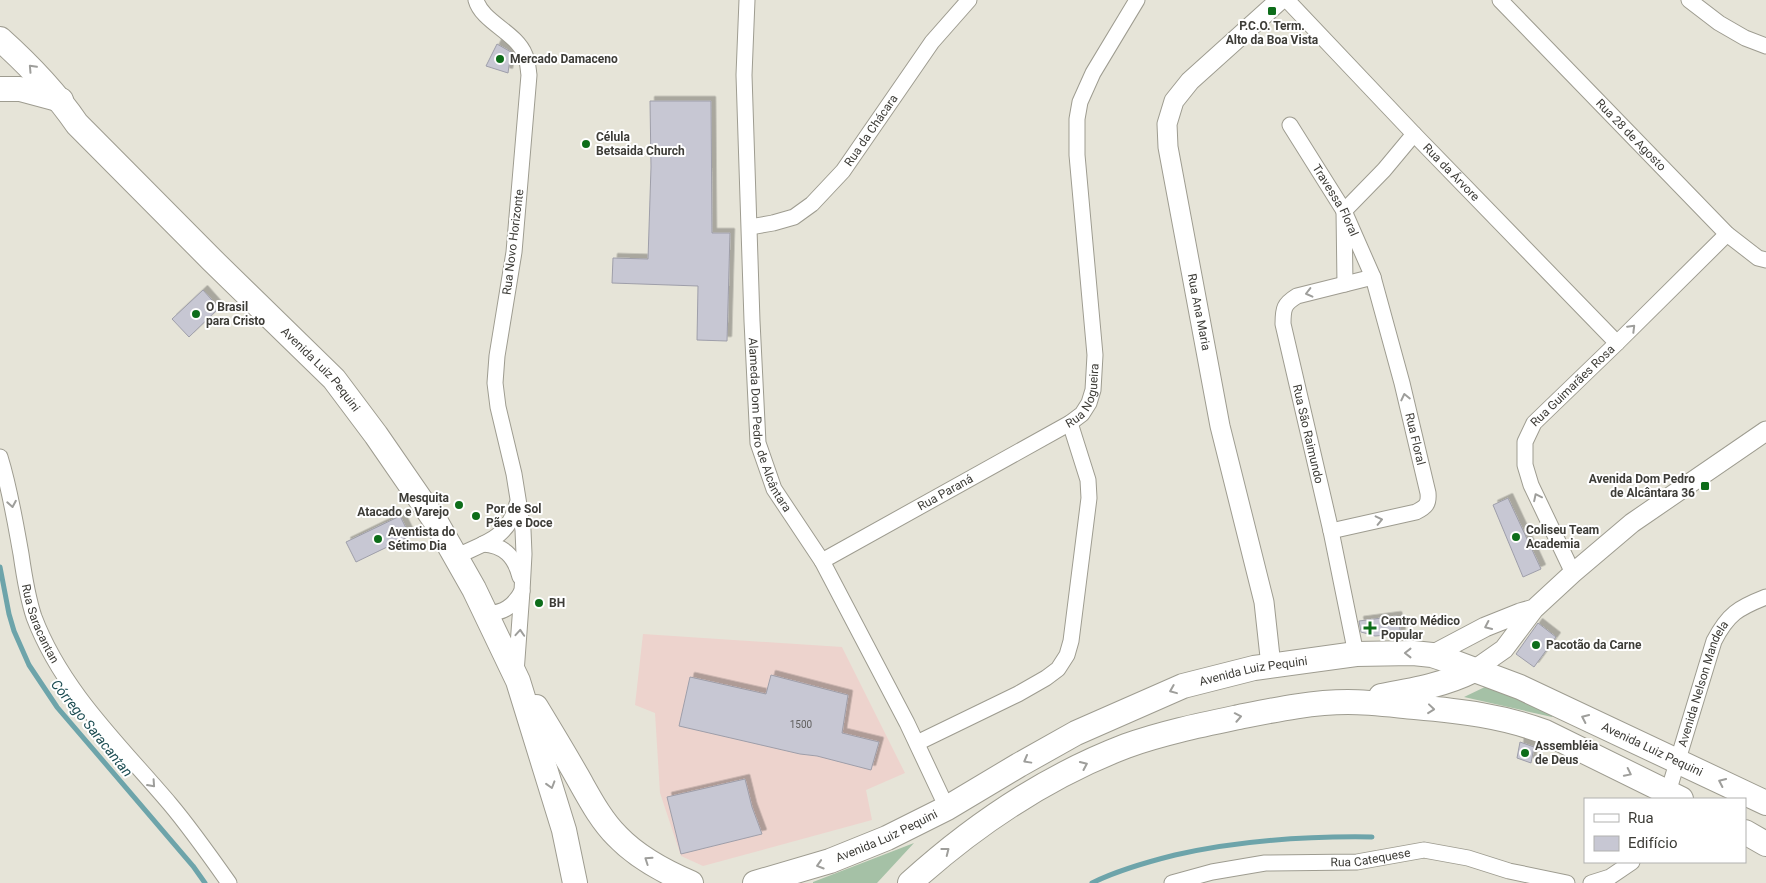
<svg xmlns="http://www.w3.org/2000/svg" width="1766" height="883" font-family="Roboto,sans-serif">
<defs>
<filter id="shadow"><feDropShadow dx="4.5" dy="-4.5" stdDeviation="0" flood-color="#0004"/></filter>
</defs>
<rect width="100%" height="100%" fill="#e6e4d8"/>
<path fill="#edd3cd" d="M643 634 842 647 905 773 866 790 872 820 703 866 681 856 660 793 655 713 635 705Z"/>
<path fill="#a5c1a6" d="M1487 686 1555 711 1552 717 1464 697Z
M914 843 877 883H813V882Z"/>
<g fill="none" stroke-linecap="round" stroke-linejoin="round">
<path stroke="#6da4aa" stroke-width="5" d="M0 567 9 614 14 631 29 665 57 707 193 866 205 883
M1092 883C1118 870 1147 862 1175 855 1241 840 1305 836 1372 837"/>
</g>
<path fill="#c7c7d3" stroke="#9e9ea9" filter="url(#shadow)" d="M497 44 511 52 508 73 486 66Z
M650 101H711L712 233H730L727 341 697 340 698 286 612 283 613 258 648 259 651 167Z
M203 290 219 308 189 337 172 319Z
M1508 498 1541 569 1523 577 1493 505Z
M400 516 410 536 356 562 346 542Z
M1397 616 1401 634 1375 636 1361 632 1359 621Z
M1538 623 1556 637 1534 667 1516 654Z
M771 675 848 695 842 733 879 742 871 770 817 756 800 754 679 726 690 677 766 694Z
M1520 742 1534 747 1531 763 1517 758Z
M745 779 752 807 762 834 681 854 667 797Z"/>
<g fill="none" stroke-linecap="round" stroke-linejoin="round">
<defs>
<g id="minor">
<path d="M476 0C482 22 516 32 525 55 528 61 528 69 529 75L514 252 497 356 495 383 498 407 514 474 523 530 524 554 522 591 516 673"/>
<path id="s1" d="M747 0 744 75 752 321 758 443 774 489 822 561 907 723 947 808"/>
<path id="s2" d="M1287 0 1414 134 1617 343"/>
<path id="s3" d="M1500 0 1727 234 1758 258 1766 260"/>
<path d="M1689 0 1719 23 1745 38 1766 46"/>
<path id="s4" d="M1290 125 1344 211 1373 277 1402 383 1428 493C1429 504 1426 507 1416 512L1331 531"/>
<path id="s5" d="M750 227 773 223 794 217 812 204 843 171 932 42 969 0"/>
<path d="M1345 284 1344 211 1384 170 1414 134"/>
<path id="s6" d="M0 457C10 489 15 521 21 554 24 575 27 596 34 617 62 691 120 745 170 804 191 829 210 856 229 883"/>
<path d="M483 544C504 545 515 557 520 577"/>
<path d="M457 556C487 542 508 538 517 504"/>
<path id="s7" d="M822 561 1070 423 1082 414 1089 403 1093 390 1095 355 1077 155V119L1080 102 1093 73 1137 0"/>
<path id="s8" d="M1573 573 1531 485 1525 465V442L1534 423 1617 343 1727 234"/>
<path d="M486 613C503 614 514 606 522 591"/>
<path d="M1356 654 1331 531 1283 324C1283 308 1284 304 1297 296L1373 277"/>
<path d="M917 743 1018 694 1046 678 1058 669 1067 655 1071 641 1089 498 1088 480 1070 423"/>
<path id="s9" d="M1666 799 1714 641C1728 614 1738 608 1766 597"/>
<path id="s10" d="M1172 883 1212 872 1265 863 1357 862 1424 850 1468 858 1509 871 1567 883"/>
<path d="M1591 883 1610 877 1632 862"/>
</g>
<path id="tertiary" d="M1432 655 1485 627 1520 613 1534 609
M1271 666 1264 602 1220 426 1168 147 1167 124 1174 101 1190 81 1280 0
M1474 670 1504 649 1534 609 1573 573 1632 523 1766 431"/>
<g id="primary">
<path id="s11" d="M0 39C29 65 55 92 77 124L212 260 334 379 376 435 436 522 474 589 518 681 564 830 575 883"/>
<path d="M0 89H20L61 100"/>
<path d="M1381 696C1414 690 1444 685 1474 670"/>
<path d="M536 707C550 730 564 753 577 776 589 797 600 819 617 836 637 857 665 872 691 883"/>
<path d="M1745 832 1766 844"/>
<path id="s12" d="M755 883 830 861 887 838 947 808 1019 765 1076 733 1183 686 1254 668 1356 654 1413 653 1432 655 1456 663 1520 687 1766 803"/>
<path d="M910 883C973 826 1045 777 1126 746 1162 733 1201 725 1239 717 1274 710 1311 702 1348 702 1370 702 1393 705 1415 707 1460 711 1503 716 1545 732L1681 799"/>
</g>
</defs>
<use href="#minor" stroke="#9e9c90" stroke-width="17"/>
<use href="#tertiary" stroke="#9e9c90" stroke-width="21"/>
<use href="#primary" stroke="#9e9c90" stroke-width="26"/>
<use href="#minor" stroke="#fff" stroke-width="15"/>
<use href="#tertiary" stroke="#fff" stroke-width="19"/>
<use href="#primary" stroke="#fff" stroke-width="24"/>
</g>
<defs><path id="oneway-chevron" d="M-2-3.5L2.5 0L-2 3.5" fill="none" stroke-width="1.6" stroke-linecap="round" stroke-linejoin="round" transform="scale(1.25)"/></defs>
<g stroke="#9e9e9b">
<use href="#oneway-chevron" transform="translate(32 68) rotate(-133)"/>
<use href="#oneway-chevron" transform="translate(1309 293) rotate(166)"/>
<use href="#oneway-chevron" transform="translate(1632 328) rotate(-45)"/>
<use href="#oneway-chevron" transform="translate(1405 397) rotate(-103)"/>
<use href="#oneway-chevron" transform="translate(1537 497) rotate(-116)"/>
<use href="#oneway-chevron" transform="translate(12 504) rotate(80)"/>
<use href="#oneway-chevron" transform="translate(1379 520) rotate(-13)"/>
<use href="#oneway-chevron" transform="translate(1488 626) rotate(155)"/>
<use href="#oneway-chevron" transform="translate(520 633) rotate(-86)"/>
<use href="#oneway-chevron" transform="translate(1408 653) rotate(-180)"/>
<use href="#oneway-chevron" transform="translate(1173 690) rotate(158)"/>
<use href="#oneway-chevron" transform="translate(1431 709) rotate(6)"/>
<use href="#oneway-chevron" transform="translate(1238 717) rotate(-11)"/>
<use href="#oneway-chevron" transform="translate(1585 718) rotate(-155)"/>
<use href="#oneway-chevron" transform="translate(1027 760) rotate(151)"/>
<use href="#oneway-chevron" transform="translate(1084 765) rotate(-24)"/>
<use href="#oneway-chevron" transform="translate(1628 773) rotate(26)"/>
<use href="#oneway-chevron" transform="translate(1722 782) rotate(-155)"/>
<use href="#oneway-chevron" transform="translate(152 784) rotate(48)"/>
<use href="#oneway-chevron" transform="translate(551 785) rotate(73)"/>
<use href="#oneway-chevron" transform="translate(946 851) rotate(-38)"/>
<use href="#oneway-chevron" transform="translate(648 860) rotate(-146)"/>
<use href="#oneway-chevron" transform="translate(820 865) rotate(163)"/>
</g>
<g fill="#0d6d1a" stroke="#fff" stroke-width="2">
<rect x="1267" y="6" width="10" height="10" rx="2.5"/>
<circle cx="500" cy="59" r="5"/>
<circle cx="586" cy="144" r="5"/>
<circle cx="196" cy="314" r="5"/>
<rect x="1700" y="481" width="10" height="10" rx="2.5"/>
<circle cx="459" cy="505" r="5"/>
<circle cx="476" cy="516" r="5"/>
<circle cx="1516" cy="537" r="5"/>
<circle cx="378" cy="539" r="5"/>
<circle cx="539" cy="603" r="5"/>
<path d="M1367.5 620.5h5v5h5v5h-5v5h-5v-5h-5v-5h5z"/>
<circle cx="1536" cy="645" r="5"/>
<circle cx="1525" cy="753" r="5"/>
</g>
<g text-anchor="middle" dominant-baseline="central" stroke-width="4" stroke-linejoin="round" paint-order="stroke">
<g font-size="10" fill="#605f5e">
<text x="801" y="724">1500</text>
</g>
<g font-size="12" font-weight="bold" fill="#3d3c37" stroke="#fff" text-anchor="start">
<text x="1272" y="26" text-anchor="middle">P.C.O. Term.<tspan x="1272" dy="14">Alto da Boa Vista</tspan></text>
<text x="510" y="59">Mercado Damaceno</text>
<text x="596" y="137">Célula<tspan x="596" dy="14">Betsaida Church</tspan></text>
<text x="206" y="307">O Brasil<tspan x="206" dy="14">para Cristo</tspan></text>
<text x="1695" y="479" text-anchor="end">Avenida Dom Pedro<tspan x="1695" dy="14">de Alcântara 36</tspan></text>
<text x="449" y="498" text-anchor="end">Mesquita<tspan x="449" dy="14">Atacado e Varejo</tspan></text>
<text x="486" y="509">Por de Sol<tspan x="486" dy="14">Pães e Doce</tspan></text>
<text x="1526" y="530">Coliseu Team<tspan x="1526" dy="14">Academia</tspan></text>
<text x="388" y="532">Aventista do<tspan x="388" dy="14">Sétimo Dia</tspan></text>
<text x="549" y="603">BH</text>
<text x="1381" y="621">Centro Médico<tspan x="1381" dy="14">Popular</tspan></text>
<text x="1546" y="645">Pacotão da Carne</text>
<text x="1535" y="746">Assembléia<tspan x="1535" dy="14">de Deus</tspan></text>
</g>
<g font-size="12" fill="#3d3c37" stroke="#fff">
<text stroke="none"><textPath href="#s5" startOffset="162">Rua da Chácara</textPath></text>
<text stroke="none"><textPath href="#s3" startOffset="188">Rua 28 de Agosto</textPath></text>
<text stroke="none"><textPath href="#s2" startOffset="238">Rua da Árvore</textPath></text>
<text stroke="none"><textPath href="#s4" startOffset="88">Travessa Floral</textPath></text>
<text transform="translate(513 242) rotate(-83)">Rua Novo Horizonte</text>
<text transform="translate(1199 312) rotate(79)">Rua Ana Maria</text>
<text stroke="none"><textPath href="#s11" startOffset="461">Avenida Luiz Pequini</textPath></text>
<text stroke="none"><textPath href="#s8" startOffset="216">Rua Guimarães Rosa</textPath></text>
<text stroke="none"><textPath href="#s7" startOffset="316">Rua Nogueira</textPath></text>
<text stroke="none"><textPath href="#s1" startOffset="428">Alameda Dom Pedro de Alcântara</textPath></text>
<text transform="translate(1308 434) rotate(77)">Rua São Raimundo</text>
<text stroke="none"><textPath href="#s4" startOffset="341">Rua Floral</textPath></text>
<text stroke="none"><textPath href="#s7" startOffset="141">Rua Paraná</textPath></text>
<text stroke="none"><textPath href="#s6" startOffset="172">Rua Saracantan</textPath></text>
<text stroke="none"><textPath href="#s12" startOffset="545">Avenida Luiz Pequini</textPath></text>
<text stroke="none"><textPath href="#s9" startOffset="121">Avenida Nelson Mandela</textPath></text>
<text stroke="none"><textPath href="#s12" startOffset="965">Avenida Luiz Pequini</textPath></text>
<text stroke="none"><textPath href="#s12" startOffset="140">Avenida Luiz Pequini</textPath></text>
<text stroke="none"><textPath href="#s10" startOffset="201">Rua Catequese</textPath></text>
</g>
<g font-size="14" font-style="italic" fill="#1c4d52" stroke="#fff">
<text transform="translate(92 728) rotate(51)">Córrego Saracantan</text>
</g>
</g>
<rect x="1584" y="798" width="162" height="65" fill="#ffffff" stroke="#b1b1af"/>
<rect x="1594" y="814" width="25" height="8" fill="#ffffff" stroke="#b1b1af"/>
<text x="1628" y="823" font-size="15" fill="#3d3c37">Rua</text>
<rect x="1594" y="836" width="25" height="15" fill="#c7c7d3" stroke="#b1b1af"/>
<text x="1628" y="848" font-size="15" fill="#3d3c37">Edifício</text>
</svg>
